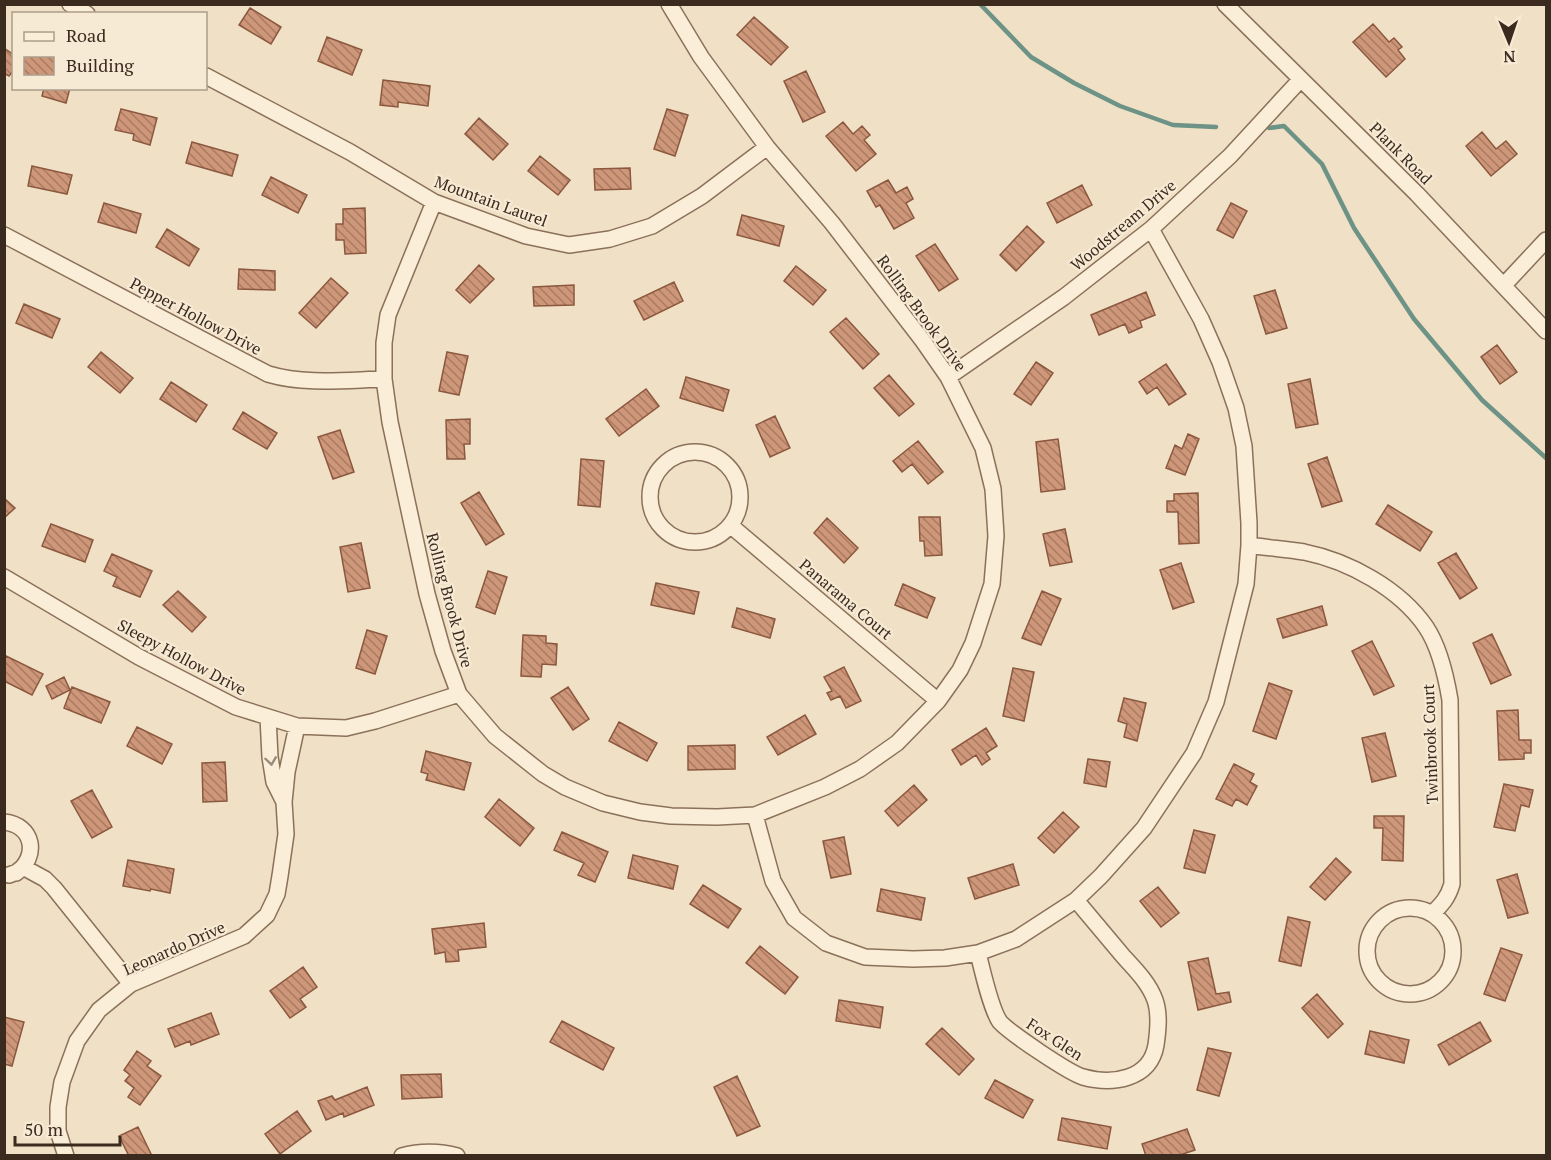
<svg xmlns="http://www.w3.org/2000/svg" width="1551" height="1160" font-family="'PT Serif',serif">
<defs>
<pattern id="building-back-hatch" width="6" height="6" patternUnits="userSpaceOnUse" patternTransform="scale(1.5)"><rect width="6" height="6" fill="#cf9779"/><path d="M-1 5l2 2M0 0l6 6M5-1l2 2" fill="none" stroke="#a97b63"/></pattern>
</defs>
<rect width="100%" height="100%" fill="#f0e0c5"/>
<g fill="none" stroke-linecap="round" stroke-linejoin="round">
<path stroke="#6d9286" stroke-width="4.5" d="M980 4 1031 57 1074 83 1120 106 1173 125 1216 127
M1269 128 1284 126 1322 164 1354 228 1414 319 1482 400 1546 458"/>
</g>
<path fill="url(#building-back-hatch)" stroke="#8b583f" stroke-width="1.5" d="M250 8 281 27 271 44 239 25Z
M754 17 788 47 771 65 737 35Z
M1373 24 1389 42 1394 38 1402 47 1398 50 1405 59 1386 77 1353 42Z
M327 37 362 50 352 75 318 61Z
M4 48 14 55V70L9 76 4 73Z
M806 71 825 112 803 122 784 81Z
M383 80 430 86 428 106 398 102V107L380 105Z
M44 88H70L66 103 42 96Z
M121 109 157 118 150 145 133 140 134 134 115 130Z
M667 109 688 115 675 156 654 149Z
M479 118 508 144 493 160 465 134Z
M843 122 853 134 862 126 870 135 864 140 876 154 856 171 826 136Z
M1482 132 1496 149 1506 141 1517 154 1491 176 1466 146Z
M192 142 238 155 232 176 186 163Z
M540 156 570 180 558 195 528 171Z
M32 166 72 175 67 194 28 186Z
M630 168 631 189 595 190 594 169Z
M271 177 307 195 298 213 262 195Z
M888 180 896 193 907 187 913 199 906 203 914 218 894 229 880 205 876 207 867 191Z
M1082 185 1092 205 1057 223 1047 203Z
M104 203 141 214 136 233 98 222Z
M1231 203 1247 211 1233 238 1217 230Z
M365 208 366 253 345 254 344 240H336V224H343V209Z
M742 215 784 226 779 246 737 235Z
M1027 226 1044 242 1016 271 1000 255Z
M167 229 199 249 189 266 156 247Z
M935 244 958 279 939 291 916 256Z
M479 265 494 279 470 303 456 290Z
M796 266 826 290 813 305 784 281Z
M239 269 275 271V290L238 289Z
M331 278 348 293 316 328 299 313Z
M674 282 683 301 644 320 634 301Z
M574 285V305L534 306 533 287Z
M1275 290 1287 328 1266 334 1254 296Z
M1146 292 1155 315 1140 321 1142 327 1129 333 1125 324 1099 335 1091 315Z
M24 304 60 319 52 338 16 323Z
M846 318 879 354 863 369 830 332Z
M1497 345 1517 372 1500 384 1481 357Z
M101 352 133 378 120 393 88 367Z
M447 352 468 356 459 395 439 391Z
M1036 362 1053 373 1031 405 1014 394Z
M1166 364 1186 394 1169 405 1157 387 1147 394 1139 382Z
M889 375 914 404 899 416 874 388Z
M686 377 729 390 723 411 680 398Z
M1310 379 1318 424 1296 428 1288 384Z
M171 382 207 405 196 422 160 399Z
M646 389 659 406 619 436 606 419Z
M243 412 277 433 267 449 233 429Z
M775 416 790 448 770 457 756 425Z
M470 419V444H464L465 459H447L446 420Z
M340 430 354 472 333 479 318 437Z
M1188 434 1199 439 1185 475 1166 468 1175 445 1182 449Z
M1058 439 1065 489 1041 492 1036 442Z
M918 441 943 472 928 484 912 464 902 472 893 461Z
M1327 457 1342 501 1322 507 1308 464Z
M581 459 604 461 600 507 578 505Z
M479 492 504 534 486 545 461 503Z
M1198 493 1199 543 1179 544 1178 512H1167V501H1174V494Z
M4 498 15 508 4 518Z
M1388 505 1432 532 1420 551 1376 524Z
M919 517H940L942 555 925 556 924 541H920Z
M827 518 858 548 844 563 814 533Z
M51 524 93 540 85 562 42 546Z
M1065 529 1072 562 1050 566 1043 534Z
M361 543 370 588 348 592 340 547Z
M1456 553 1477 588 1460 599 1438 563Z
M112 554 152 571 140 597 113 586 117 577 104 571Z
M1181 563 1194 602 1173 609 1160 570Z
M488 571 507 577 495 614 476 607Z
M656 583 699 592 694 614 651 605Z
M903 584 935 598 927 618 895 605Z
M178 591 206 617 192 632 163 605Z
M1042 591 1061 599 1041 645 1022 638Z
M1322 606 1327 625 1283 638 1277 619Z
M737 608 775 619 770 638 732 627Z
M367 630 387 636 375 674 356 668Z
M1492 634 1511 675 1491 684 1473 643Z
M523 635 546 636V643L557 644 556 665 542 664 541 677 521 676Z
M1372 641 1394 686 1374 695 1352 651Z
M6 656 43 674 32 695 4 681V660Z
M844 667 861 701 846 708 840 696 831 700 827 693 832 691 824 677Z
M1013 668 1034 672 1024 721 1003 716Z
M64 677 70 690 52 699 46 686Z
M1269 683 1292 691 1276 739 1253 731Z
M72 687 110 702 101 723 64 708Z
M568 687 589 719 573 730 551 698Z
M1124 698 1146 703 1137 741 1124 737 1127 724 1118 721Z
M1518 710 1519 740H1531V753H1524V759L1499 760 1497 711Z
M805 715 816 734 778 755 767 737Z
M619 722 657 743 647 761 609 741Z
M137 727 172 744 162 764 127 746Z
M986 728 997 746 986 753 990 759 982 765 976 755 961 765 952 750Z
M1385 733 1396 776 1372 782 1362 738Z
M735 745V769L688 770V746Z
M426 751 471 763 464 790 426 780 428 774 421 772Z
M1088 759 1110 762 1106 787 1084 783Z
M225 762 227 801 203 802 202 763Z
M1234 764 1254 774 1250 782 1257 786 1247 805 1236 799 1232 806 1216 799Z
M1504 784 1533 790 1529 807 1521 805 1515 831 1494 827Z
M914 785 927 800 898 826 885 811Z
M92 790 112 827 92 838 71 801Z
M499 799 534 828 520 846 485 817Z
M1063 812 1079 827 1054 853 1038 838Z
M1374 816H1404L1403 861 1382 860 1383 828H1374Z
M1194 830 1215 835 1205 873 1184 868Z
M562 832 608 852 595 882 578 875 584 863 554 850Z
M844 837 851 874 831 878 823 841Z
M633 855 678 866 673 889 628 878Z
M1336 858 1351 872 1325 900 1310 887Z
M128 860 174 869 170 893 151 889 150 891 123 886Z
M1013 864 1019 885 975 899 968 878Z
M1517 874 1528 913 1508 918 1497 880Z
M703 885 741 909 728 928 690 904Z
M1158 887 1179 913 1161 927 1140 901Z
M881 889 925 898 921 920 877 911Z
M1288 917 1310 922 1301 966 1279 961Z
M484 923 486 947 458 950 459 961 446 962 445 952 435 954 432 929Z
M760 946 798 977 785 994 746 963Z
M1501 948 1522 955 1505 1001 1484 994Z
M1208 958 1216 994 1229 992 1231 1002 1198 1010 1188 962Z
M303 967 317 987 300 999 306 1007 290 1018 270 991Z
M1317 994 1343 1024 1328 1038 1302 1008Z
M839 1000 883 1007 880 1028 836 1021Z
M211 1013 219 1034 191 1045 190 1041 175 1047 168 1029Z
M4 1017 24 1022 12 1066 4 1064Z
M562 1021 614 1048 603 1070 550 1042Z
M1480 1022 1491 1041 1449 1065 1438 1045Z
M942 1028 974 1059 959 1075 926 1044Z
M1370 1031 1409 1040 1404 1063 1365 1054Z
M1208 1048 1231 1053 1219 1096 1197 1090Z
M137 1051 151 1061 147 1066 161 1076 140 1105 128 1097 134 1088 125 1081 130 1075 124 1070Z
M441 1074 442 1097 402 1099 401 1075Z
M737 1076 760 1126 737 1136 714 1087Z
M995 1080 1033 1100 1023 1118 985 1098Z
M367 1087 374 1105 344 1117 343 1113 326 1120 318 1101 332 1096 335 1100Z
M297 1111 311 1131 280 1154 265 1134Z
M1062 1118 1111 1127 1107 1149 1058 1140Z
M138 1127 152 1156H129L119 1136Z
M1187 1129 1195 1150 1177 1156H1146L1142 1144Z"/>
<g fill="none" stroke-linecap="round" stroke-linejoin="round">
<defs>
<path id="minor" d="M70 4 87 14
M1225 4 1417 194 1546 331
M206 76 350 152 434 202 526 236 569 245 610 239 652 226 702 196 767 147
M434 202 388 315 384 343V379L390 422 427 594 443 651 459 694 495 736 543 774 565 787 603 803 640 812 671 816 717 817 755 815 825 787 860 769 897 743 938 701 960 670 973 643 992 584 996 536 993 489 983 448 948 377 923 341 832 223 767 147 701 57 669 4
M4 235 268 374C305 385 346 380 384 379
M1504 285 1546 240
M948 377 1064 297 1151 229 1230 156 1301 79
M650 497a45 45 0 1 1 90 0a45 45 0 1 1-90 0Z
M730 525 938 701
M1249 545C1267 548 1286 549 1304 552 1349 561 1400 589 1426 627 1440 648 1446 676 1450 700L1452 884C1448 898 1442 904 1432 914
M4 577 139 657 236 707 297 726 346 728 375 721 459 694
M268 717 270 757 274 782 284 802
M755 815 773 881 794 918 826 943 865 957 913 959 945 958 978 953 1016 939 1076 900 1101 876 1144 828 1194 753 1216 702 1246 584 1249 545V523L1244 446 1236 408 1220 362 1201 319 1151 229
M4 822C34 825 39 857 16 873
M9 875 17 872 23 867 45 879 54 888 131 984
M1367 951a43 43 0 1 1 86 0a43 43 0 1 1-86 0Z
M978 953C982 969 991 1010 1000 1022 1010 1033 1069 1073 1083 1077 1112 1085 1150 1080 1156 1045 1158 1031 1160 1014 1155 1000 1149 983 1135 969 1123 956 1107 937 1092 919 1076 900
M66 1156 58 1131V1107L62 1082 77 1041 99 1010 131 984 244 936 267 915 277 894 280 876 286 834 284 802 287 772 297 726
M402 1156C419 1151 440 1151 457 1156"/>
</defs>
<use href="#minor" stroke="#8b715a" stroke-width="18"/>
<use href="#minor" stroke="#faeed8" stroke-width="15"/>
</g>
<defs><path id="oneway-chevron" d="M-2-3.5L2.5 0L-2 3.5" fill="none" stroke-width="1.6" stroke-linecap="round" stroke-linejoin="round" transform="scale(1.5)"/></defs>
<use stroke="#9a8c7b" href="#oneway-chevron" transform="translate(271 761) rotate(82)"/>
<g text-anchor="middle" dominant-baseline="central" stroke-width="4.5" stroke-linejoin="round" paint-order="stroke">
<g font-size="16" fill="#3b2a1e" stroke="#f7ead4">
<text transform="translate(1401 153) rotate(45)">Plank Road</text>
<text transform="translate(491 201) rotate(20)">Mountain Laurel</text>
<text transform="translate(1123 225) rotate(-40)">Woodstream Drive</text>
<text transform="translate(922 313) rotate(54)">Rolling Brook Drive</text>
<text transform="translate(196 316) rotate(28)">Pepper Hollow Drive</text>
<text transform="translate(846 599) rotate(40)">Panarama Court</text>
<text transform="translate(450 600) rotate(75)">Rolling Brook Drive</text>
<text transform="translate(182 657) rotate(28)">Sleepy Hollow Drive</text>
<text transform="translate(1430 744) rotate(-92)">Twinbrook Court</text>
<text transform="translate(174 948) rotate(-24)">Leonardo Drive</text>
<text transform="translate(1055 1039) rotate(33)">Fox Glen</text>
</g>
</g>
<rect width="1551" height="1160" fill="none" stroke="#3b2a1e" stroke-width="12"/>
<rect x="12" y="12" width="195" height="78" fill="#f7ead4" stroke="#ac9d8b" stroke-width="1.5"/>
<rect x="24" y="32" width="30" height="9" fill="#faeed8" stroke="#ac9d8b" stroke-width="1.5"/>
<text x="66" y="42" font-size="18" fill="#3b2a1e">Road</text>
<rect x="24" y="57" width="30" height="18" fill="url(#building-back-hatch)" stroke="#ac9d8b" stroke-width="1.5"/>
<text x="66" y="72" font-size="18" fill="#3b2a1e">Building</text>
<g transform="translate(1509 42) rotate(178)" stroke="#f7ead4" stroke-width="4.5" paint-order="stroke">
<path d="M0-4.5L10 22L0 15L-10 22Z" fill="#3b2a1e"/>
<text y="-9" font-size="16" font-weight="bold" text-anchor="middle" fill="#3b2a1e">N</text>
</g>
<path d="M15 1136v9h105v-9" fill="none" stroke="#3b2a1e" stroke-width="3"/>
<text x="24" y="1136" font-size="18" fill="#3b2a1e" stroke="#f7ead4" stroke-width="4.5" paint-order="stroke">50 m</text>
</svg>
